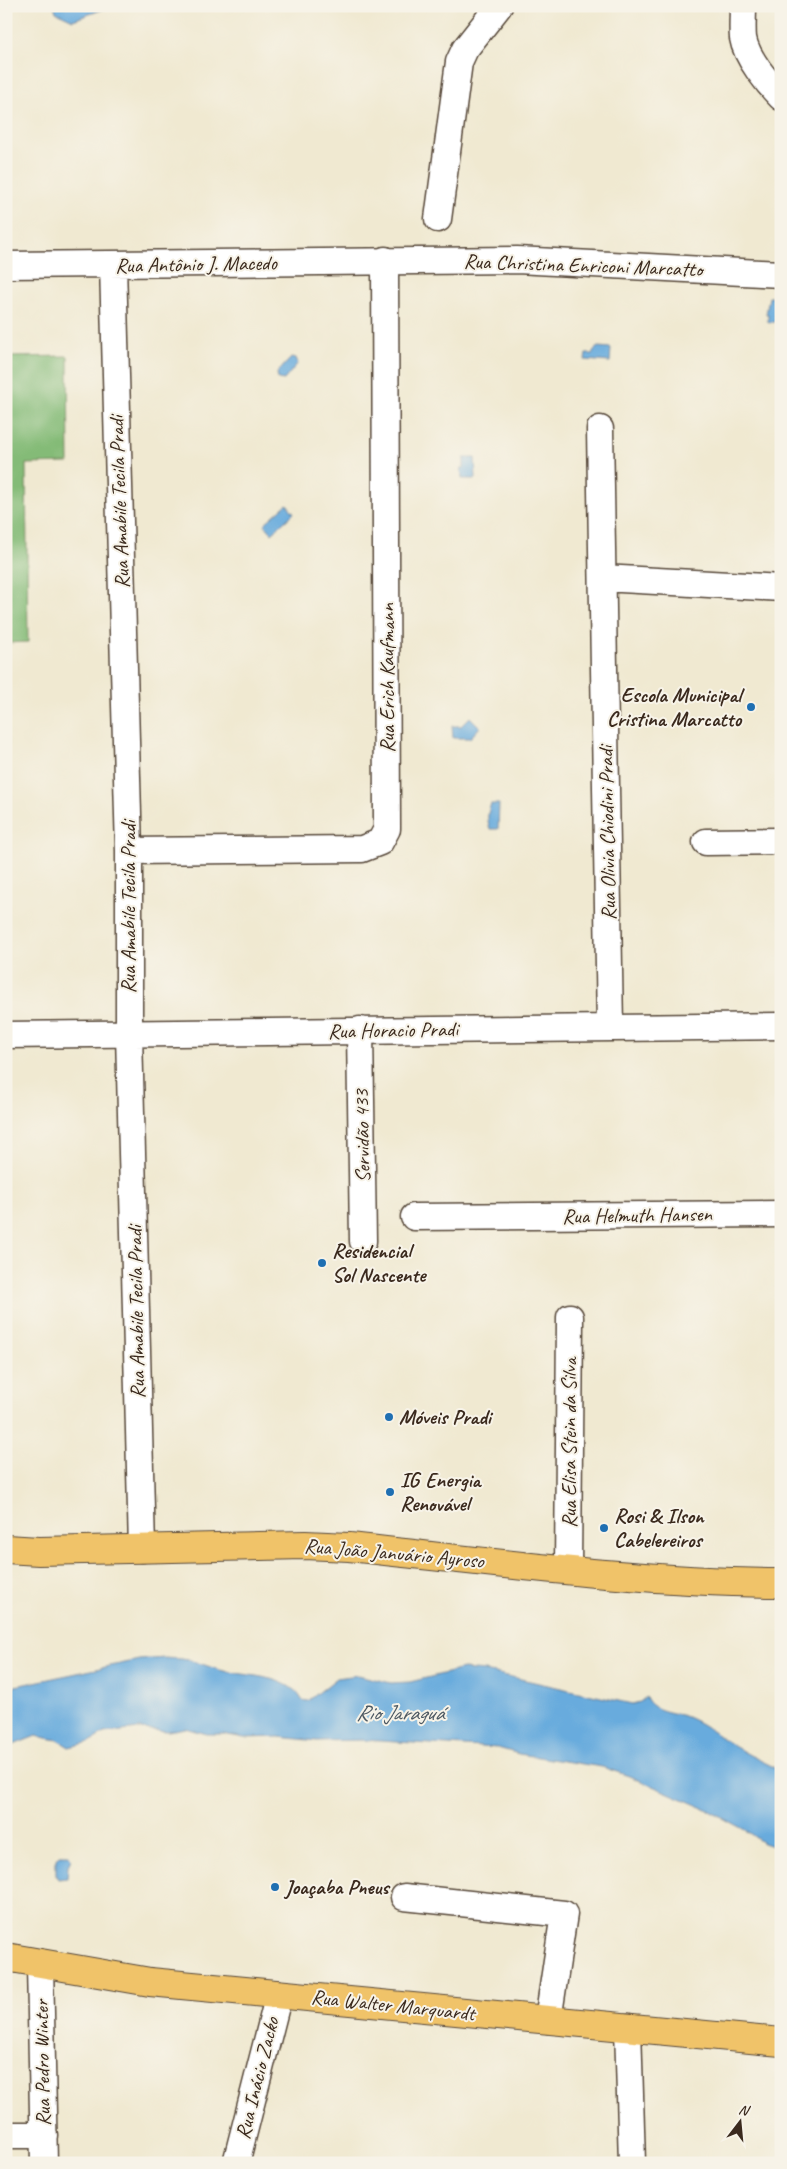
<svg xmlns="http://www.w3.org/2000/svg" width="787" height="2169" font-family="Caveat,sans-serif">
<rect width="100%" height="100%" fill="#f7f3e8"/>
<filter id="ink" filterUnits="userSpaceOnUse"><feTurbulence type="fractalNoise" baseFrequency=".02" numOctaves="2"/><feDisplacementMap in="SourceGraphic" scale="10" xChannelSelector="R" yChannelSelector="G"/><feConvolveMatrix kernelMatrix="1 2 1 2 8 2 1 2 1" color-interpolation-filters="sRGB"/></filter>
<filter id="wash" filterUnits="userSpaceOnUse"><feTurbulence type="fractalNoise" baseFrequency=".0096" numOctaves="4" result="noise"/><feDisplacementMap in="SourceGraphic" scale="20" xChannelSelector="R" yChannelSelector="G"/><feGaussianBlur stdDeviation="1.12" result="paint"/><feColorMatrix in="noise" values="0 0 0 0 0 0 0 0 0 0 0 0 0 0 0 0 0 1.4 0 .05"/><feComposite in="paint" operator="in"/></filter>
<g filter="url(#wash)">
<rect width="100%" height="100%" fill="#f0e9d1"/>
<path fill="#84bb77" stroke="#60724a" d="M6 307 7 357 68 356 69 463 26 464 28 642 6 643Z"/>
<path fill="#68abdd" stroke="#526a7e" d="M54 6H112L73 20 56 12Z
M769 297H780L778 322H768V314H766Z
M598 347 611 348 610 362 585 360 586 354H592L594 350Z
M292 357 296 358 298 363 284 380 278 379 277 373Z
M464 458H475L476 479H462L461 468H464Z
M287 504 294 513 272 533 264 524Z
M470 717 480 727 470 738H453L452 726H461Z
M491 804H499L498 829H490C487 820 487 813 491 804Z
M165 1658C173 1659 183 1658 192 1661 204 1664 216 1670 229 1672 252 1676 291 1677 302 1700L308 1701 337 1678 358 1675 391 1683 410 1682 463 1669 485 1671 632 1704 640 1702 646 1697C653 1713 674 1711 689 1718 708 1726 721 1739 739 1749 752 1757 767 1763 781 1771V1849L763 1843 745 1830 706 1809 629 1776 602 1767 519 1754 498 1748 363 1740 317 1741 279 1737 244 1738 223 1734H206L185 1728 168 1731 139 1729 104 1733 90 1742 69 1747 58 1740 36 1736 6 1748V1688L139 1660Z
M59 1855H69L71 1859 68 1866 67 1878 58 1879 56 1876V1859Z"/>
</g>
<g filter="url(#ink)">
<g fill="none" stroke-linecap="round" stroke-linejoin="round">
<defs>
<path id="minor" d="M743 6C743 17 742 28 743 38 746 57 768 84 781 97
M438 219 459 62 465 49 499 6
M6 265 517 260 781 274
M113 265 129 851V1034L142 1549
M600 429 610 1027
M603 578 781 588
M706 842 781 841
M129 851 362 849 380 842 387 829 385 260
M360 1030 363 1241
M6 1035 781 1026
M414 1217 781 1214
M568 1570 570 1317
M404 1897 564 1914 548 2020
M40 1964 44 2163
M628 2027 632 2163
M6 2135H44
M236 2163 279 1994"/>
<path id="major" d="M6 1549 39 1551 305 1545 349 1547C492 1562 636 1582 781 1583
M6 1957 150 1982 781 2042"/>
</defs>
<use href="#minor" stroke="#564739" stroke-width="29"/>
<use href="#major" stroke="#564739" stroke-width="30"/>
<use href="#minor" stroke="#fff" stroke-width="26"/>
<use href="#major" stroke="#f0c369" stroke-width="28"/>
</g>
</g>
<g fill="#1f6fb2" stroke="#f7f3e8" stroke-width="2">
<circle cx="751" cy="707" r="5"/>
<circle cx="322" cy="1263" r="5"/>
<circle cx="389" cy="1417" r="5"/>
<circle cx="390" cy="1492" r="5"/>
<circle cx="604" cy="1528" r="5"/>
<circle cx="275" cy="1887" r="5"/>
</g>
<g text-anchor="middle" dominant-baseline="central" stroke-width="4" stroke-linejoin="round" paint-order="stroke">
<g font-size="21" fill="#3b2a1e" stroke="#f7f3e8">
<text transform="translate(196 264) rotate(-1)">Rua Antônio J. Macedo</text>
<text transform="translate(583 265) rotate(2)">Rua Christina Enriconi Marcatto</text>
<text transform="translate(119 502) rotate(-92)">Rua Amabile Tecila Pradi</text>
<text transform="translate(387 678) rotate(-90)">Rua Erich Kaufmann</text>
<text transform="translate(607 833) rotate(-91)">Rua Olivia Chiodini Pradi</text>
<text transform="translate(128 907) rotate(-90)">Rua Amabile Tecila Pradi</text>
<text transform="translate(393 1030) rotate(-1)">Rua Horacio Pradi</text>
<text transform="translate(362 1136) rotate(-91)">Servidão 433</text>
<text transform="translate(637 1215) rotate(-1)">Rua Helmuth Hansen</text>
<text transform="translate(136 1312) rotate(-91)">Rua Amabile Tecila Pradi</text>
<text transform="translate(569 1443) rotate(-90)">Rua Elisa Stein da Silva</text>
<text transform="translate(394 1553) rotate(5)">Rua João Januário Ayroso</text>
<text transform="translate(393 2005) rotate(6)">Rua Walter Marquardt</text>
<text transform="translate(42 2063) rotate(-91)">Rua Pedro Winter</text>
<text transform="translate(257 2078) rotate(-76)">Rua Inácio Zacko</text>
</g>
<g font-size="21" font-weight="bold" fill="#3b2a1e" stroke="#f7f3e8" text-anchor="start">
<text x="741" y="695" text-anchor="end">Escola Municipal<tspan x="741" dy="24">Cristina Marcatto</tspan></text>
<text x="332" y="1251">Residencial<tspan x="332" dy="24">Sol Nascente</tspan></text>
<text x="399" y="1417">Móveis Pradi</text>
<text x="400" y="1480">IG Energia<tspan x="400" dy="24">Renovável</tspan></text>
<text x="614" y="1516">Rosi &amp; Ilson<tspan x="614" dy="24">Cabelereiros</tspan></text>
<text x="285" y="1887">Joaçaba Pneus</text>
</g>
<g font-size="22" font-style="italic" fill="#4b5761" stroke="#f7f3e8">
<text x="400" y="1713">Rio Jaraguá</text>
</g>
</g>
<rect width="787" height="2169" fill="none" stroke="#f7f3e8" stroke-width="25"/>
<g transform="translate(740 2122) rotate(16)" stroke="#f7f3e8" stroke-width="4" paint-order="stroke">
<path d="M0-4L9 19L0 12L-9 19Z" fill="#3b2a1e"/>
<text y="-8" font-size="14" font-weight="bold" text-anchor="middle" fill="#3b2a1e">N</text>
</g>
</svg>
